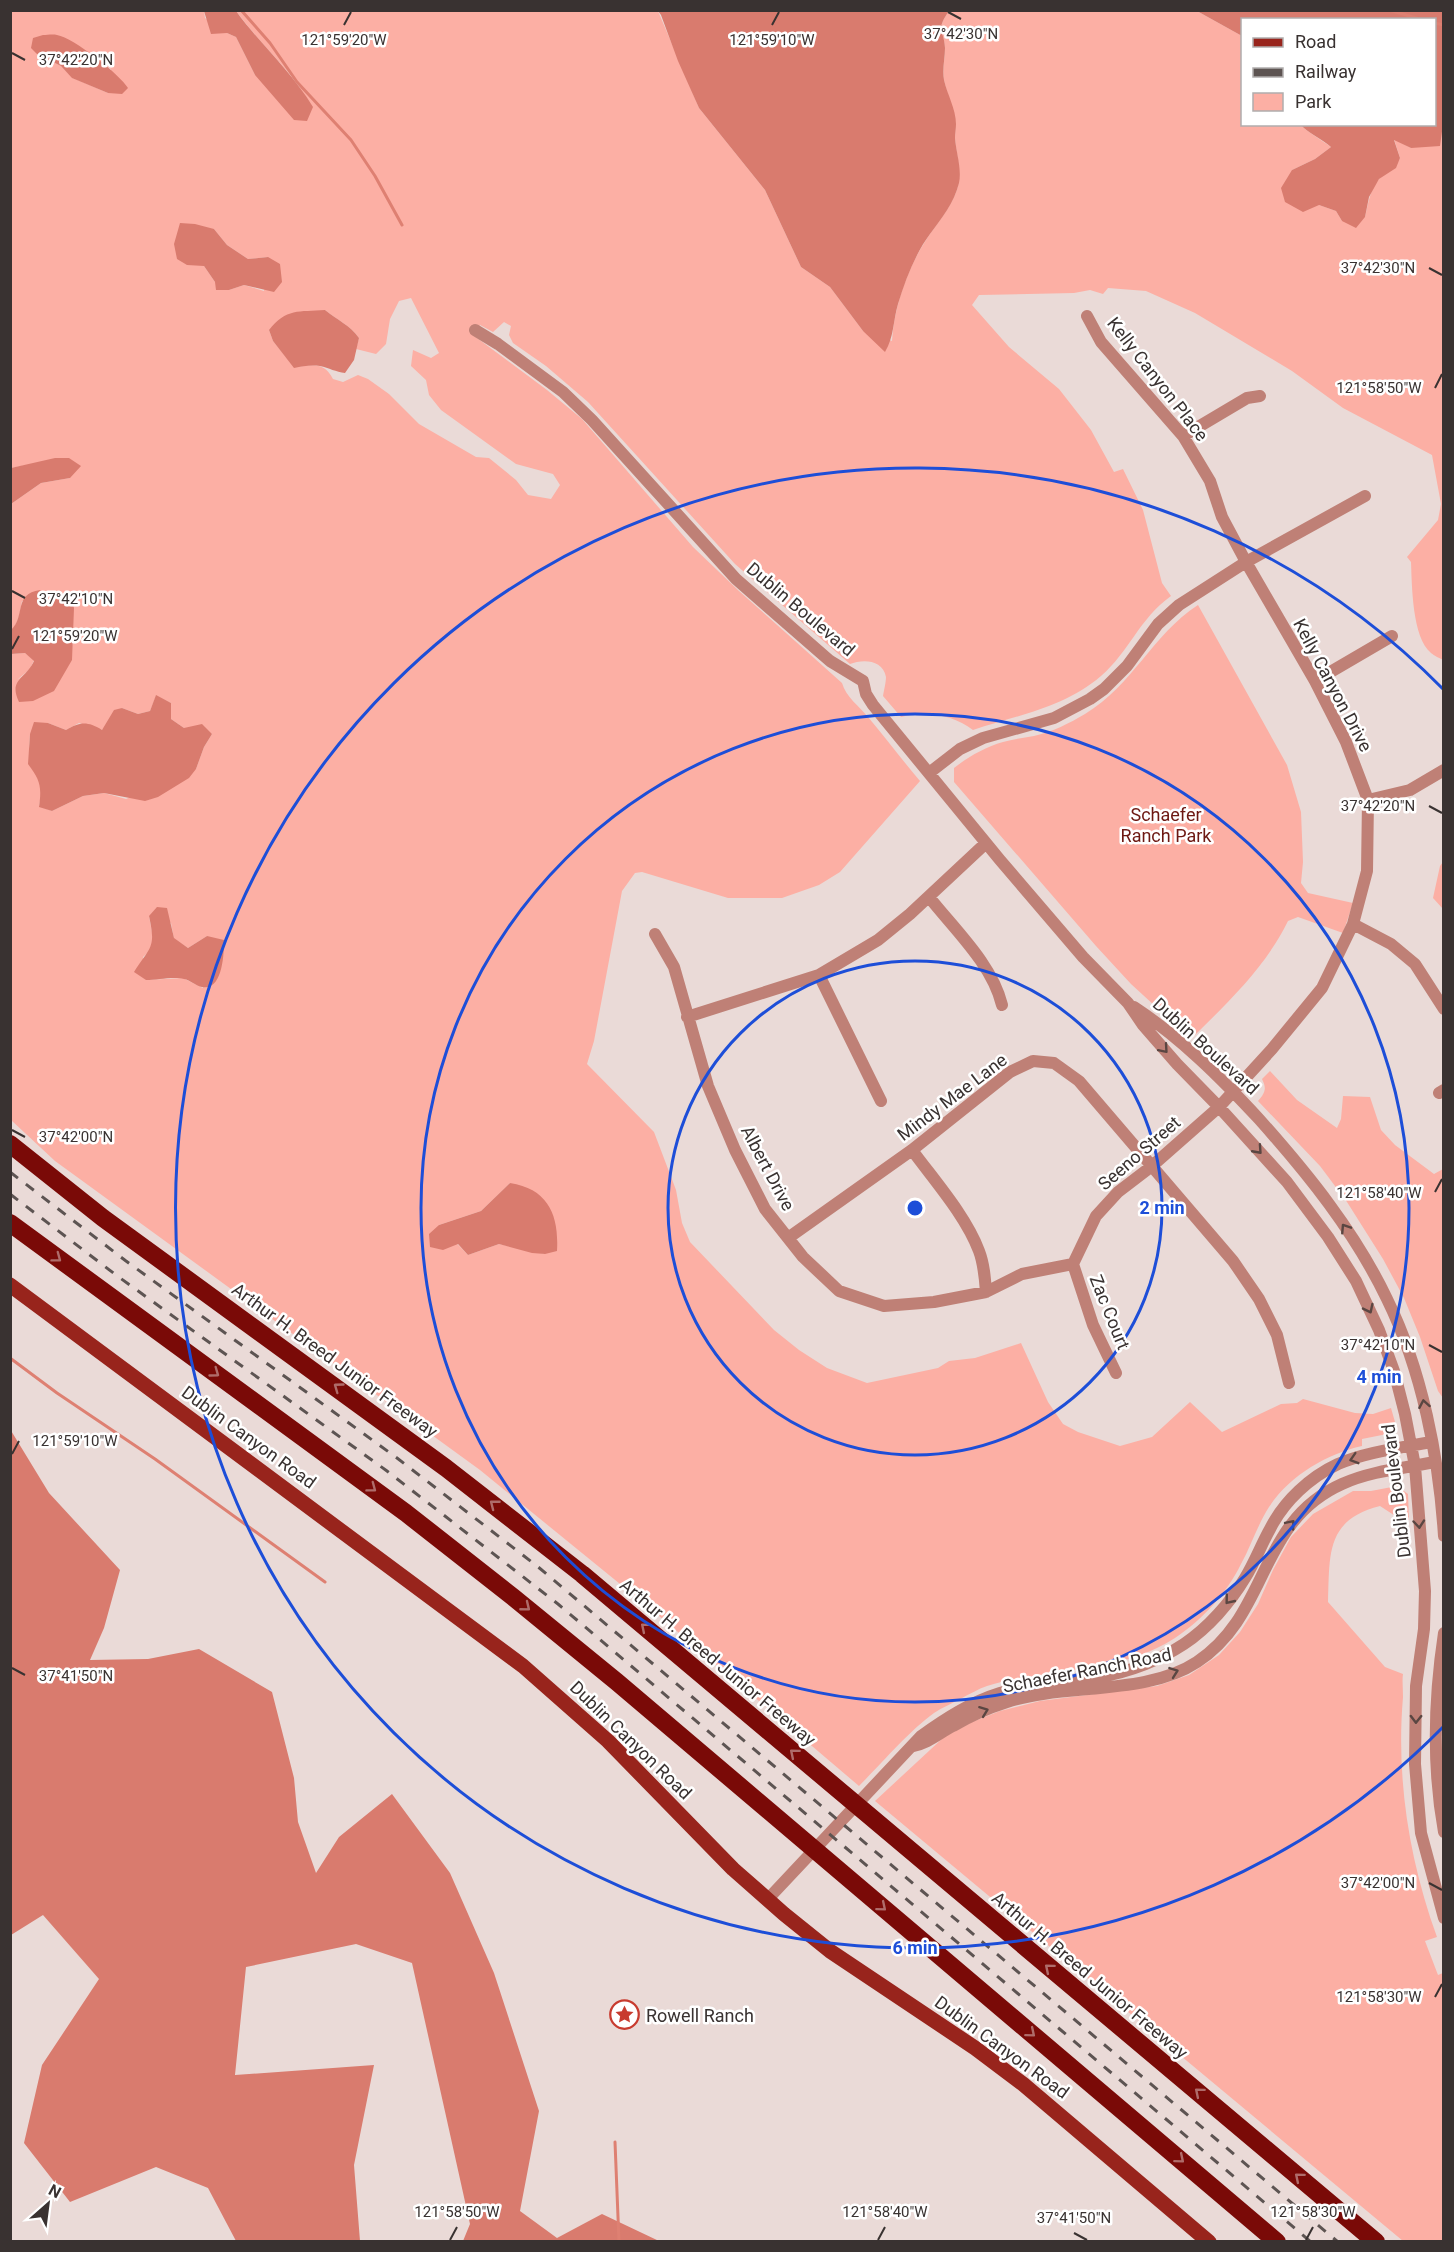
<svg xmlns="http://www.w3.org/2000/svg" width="1454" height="2252" font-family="Roboto,sans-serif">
<rect width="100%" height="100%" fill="#eadad7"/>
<path fill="#fcafa4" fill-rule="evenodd" d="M11 11H204L205 18 227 33 236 37 255 75 301 88C280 61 256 38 236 11H658L699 108 765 190 801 267 830 287 863 331 892 341C894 305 909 264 930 234 940 220 958 198 959 179 960 165 956 151 955 138 955 132 956 126 955 120 953 106 947 94 944 80 942 69 945 59 945 49 944 29 935 31 949 11H1197L1242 36V124L1301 125C1306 131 1323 141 1331 147L1315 159 1292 170 1319 205 1336 211 1342 221 1365 217C1368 204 1370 189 1379 179 1388 169 1394 171 1400 158L1394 139 1411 148 1443 117V660C1440 658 1434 656 1431 653 1412 637 1412 586 1411 562L1407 557 1438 520 1441 504 1432 455 1343 408 1292 371 1195 313 1146 291 1108 288 1103 294 1090 290 1074 293 979 295 972 305 1009 347 1059 389 1091 430 1114 472 1123 469 1143 510 1162 583 1171 596C1139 619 1129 652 1101 676 1064 708 1017 715 973 730 955 715 924 710 901 717L883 696C884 690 886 682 886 677 883 659 862 659 850 664L735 564 588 402 546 366 513 343 509 335 511 326 504 322 493 332 480 325 473 335 547 390 582 419 693 547 739 591 842 683C846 697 859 706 868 717 886 738 902 760 920 781L840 872 819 885 782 898H728L642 872 635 873 622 891 594 1041 587 1064 654 1132 676 1190 682 1223 690 1242 774 1330 799 1350 827 1368 867 1383 938 1368 949 1361 975 1358 1021 1343 1048 1402 1063 1424 1078 1432 1120 1446 1152 1437 1190 1402 1222 1432 1281 1404 1297 1403 1303 1399 1355 1413 1373 1414 1391 1408 1395 1422 1387 1434 1362 1439V1446C1327 1454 1290 1475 1269 1507 1258 1524 1251 1546 1241 1564 1227 1593 1202 1620 1175 1638 1118 1675 1049 1667 987 1686 978 1689 970 1694 962 1698 953 1703 943 1707 934 1713 909 1731 881 1764 859 1786L652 1610 480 1470 55 1161 11 1120V654L25 653 34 660 30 669 17 680 73 644 70 595 57 599 22 601C20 611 19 624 11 630V504L41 483 70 478 27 465 11 468ZM37 54 95 59 111 69 108 93 73 78 61 66ZM214 229 227 245 248 259 268 257 264 291 244 285 229 290 215 282 204 266ZM411 298 439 353 431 358 413 350 411 366 426 380 429 395 441 410 516 464 553 474 560 485 551 499 528 495 516 480 489 458 476 457 419 424 389 394 368 379 358 375 343 382 333 379C324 361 312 365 294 367L273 341 269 330 325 310C337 320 350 325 359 338L356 349 376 354 386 344 390 319 399 301ZM156 696 171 703V719L184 728 212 734 204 747 196 769 126 799 104 793 83 796 52 811 39 806 42 790 29 747 30 734 48 723 66 730 79 723 102 730 122 708 138 714 150 711ZM149 916 171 923 174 939 188 948 207 936 203 988 183 978 146 980 143 957 152 949V932ZM510 1183 545 1254 499 1244 468 1255 439 1225 481 1211Z
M1198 605 1287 765 1301 812 1303 862 1301 883 1308 893 1353 903 1343 933 1298 917 1288 921C1265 968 1227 1003 1191 1039L1131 984 1096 946 954 782V768C968 757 985 747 1003 742 1013 739 1024 738 1034 736 1052 732 1070 723 1085 714 1133 685 1152 635 1198 605Z
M1443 862V909L1433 898 1440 866Z
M1270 1071 1297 1100 1337 1128 1341 1119 1343 1096 1370 1097 1381 1130 1395 1145 1434 1174 1443 1169V1398L1438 1391 1420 1337 1404 1298 1383 1259 1347 1202 1320 1166 1258 1101C1265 1093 1267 1089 1262 1079Z
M1397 1486 1408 1494 1409 1520 1403 1521 1380 1506C1325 1520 1330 1555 1328 1602L1385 1667 1403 1674C1402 1681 1403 1689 1403 1697 1396 1778 1409 1860 1437 1937L1425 1941 1438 1975 1443 1973V2241H1403L875 1801 944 1737 972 1722 1000 1711 1040 1701 1157 1686 1189 1675 1219 1655 1240 1632 1258 1604 1273 1570 1291 1537 1313 1514 1353 1491H1371Z"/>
<path fill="#d97b6e" d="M204 11H236C260 44 291 71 313 107L307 121 294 120 255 75 236 37 227 33 211 34Z
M658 11H949C935 31 944 29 945 48 945 59 942 69 944 80 947 94 956 109 956 124 956 129 955 133 955 138 956 152 962 169 959 183 954 203 942 218 930 234 915 254 905 281 898 304 893 321 894 337 885 352L863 331 830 287 801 267 765 190 699 108 678 61 661 15Z
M1197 11H1443L1444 117 1440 146 1411 148 1394 140 1400 158 1396 168 1379 179 1369 197 1365 217 1356 228 1342 221 1336 211 1319 205 1303 212 1285 202 1281 188 1292 170 1315 159 1331 147C1323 140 1307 132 1301 125L1434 124V20H1242V36Z
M43 35C47 35 53 34 57 35 74 38 119 74 128 88L122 94 108 93 72 78 61 66 37 54 31 48 33 38Z
M180 223 195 224 214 229 227 245 248 259 268 257 280 264 282 282 274 292 244 285 229 290H216L215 282 204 266 187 265 177 259 174 244Z
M325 310C337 320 350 325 359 338L354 360 345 373C336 372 329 368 320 366 311 365 303 366 294 368L273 341 269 330C286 308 299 312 325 310Z
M55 458H69L81 466 70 478 41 483 11 504V468Z
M40 590 46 600 57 599 70 595 74 608 72 660 54 691 33 701 19 702C8 679 26 679 34 661L25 653 11 654V630C26 616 13 594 40 590Z
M156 695 171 703V719L184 728 202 724 212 734 204 747 196 769 189 778 158 797 145 801 104 793 83 796 52 811 39 807C42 786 40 780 28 764L30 734 34 722 48 723 66 730C80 722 87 721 102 730L114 710 122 708 138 714 150 711Z
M157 907 167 908 174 938 188 948 207 936 224 940C224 953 223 991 202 987 196 986 190 980 184 979 174 976 157 980 146 980L134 972C151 946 156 948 149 916Z
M510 1183C549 1189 559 1216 557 1251L545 1254 532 1253 499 1244 468 1255 458 1244 443 1250 430 1247 429 1234 439 1225 481 1211Z
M10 1429 49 1493 120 1570 104 1628 90 1660 148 1659 199 1649 272 1692 294 1778 298 1822 316 1873 339 1837 392 1794 450 1873 494 1973 539 2111 520 2211 557 2238 602 2214 659 2241H463L470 2224 412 1963 356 1944 246 1967 235 2075 374 2065 354 2165 360 2241H236L208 2188 156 2167 70 2202 24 2143 42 2065 99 1979 43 1915 11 1935Z"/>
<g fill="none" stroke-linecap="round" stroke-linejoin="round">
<path stroke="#de8072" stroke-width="3" d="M241 10 270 43 297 82 351 140 375 176 402 225
M1389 10 1423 20
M1434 23 1444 25
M10 1358 57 1393 155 1459 325 1582
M615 2142 619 2242"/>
<path stroke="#bf8076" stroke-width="12" d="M475 330 498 344 563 392 592 420 736 579 830 661 863 681 866 694 873 705 1000 860 1083 957 1128 1003 1143 1025 1177 1064 1219 1107 1287 1182 1328 1237 1356 1281 1379 1330 1394 1371 1405 1414 1415 1466 1425 1591 1424 1629 1416 1686 1415 1764 1421 1833 1444 1918
M1183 436 1247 398 1260 396
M1315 681 1392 636
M929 773 960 749 983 738 1054 718 1090 699 1104 689 1127 666 1158 624 1179 605 1246 562 1365 496
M1368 800 1410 790 1444 770
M929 897C955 930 992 964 1002 1005
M1353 924 1391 944 1415 964 1444 1009
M655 934 674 967 708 1086 735 1150 765 1209 803 1257 839 1291 884 1306 934 1302 986 1292 1022 1274 1073 1264
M819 975 881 1101
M1134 1007C1181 1038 1221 1078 1259 1119 1308 1174 1355 1232 1387 1299 1422 1370 1439 1458 1444 1536
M687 1017 819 975 878 940 910 914 986 843
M1439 1093 1444 1090
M912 1150C934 1180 966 1216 979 1251 984 1264 985 1278 986 1292
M788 1238 912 1150 1010 1072 1033 1061 1054 1063 1079 1081 1233 1261 1259 1299 1277 1335 1289 1383
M1073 1264 1096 1216 1118 1192 1152 1166 1219 1107 1272 1049 1322 988 1353 924 1367 871 1368 800 1346 742 1315 681 1246 562 1222 517 1210 481 1183 436 1101 342 1087 316
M1073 1264 1093 1325 1116 1373
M1444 1633C1434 1699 1432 1766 1444 1832
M913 1746C929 1743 939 1733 953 1726 970 1716 988 1708 1007 1702 1064 1683 1146 1696 1197 1662 1270 1614 1257 1522 1342 1484 1370 1471 1405 1468 1435 1462
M767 1900 921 1736C946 1718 971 1702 1000 1693 1033 1683 1066 1683 1099 1677 1129 1672 1158 1661 1184 1644 1208 1628 1230 1603 1245 1578 1255 1562 1261 1545 1270 1529 1284 1501 1310 1477 1338 1464 1367 1452 1400 1448 1431 1442"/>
<path stroke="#98241c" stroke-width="15" d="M10 1285 523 1666 608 1741 733 1869 784 1914 830 1951 975 2048 1023 2084 1209 2242"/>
<path stroke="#7a0a07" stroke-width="18" d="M10 1144 103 1218 446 1468 582 1574 1376 2242
M10 1223 406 1513 513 1597 617 1682 1277 2242"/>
<path stroke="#5d5452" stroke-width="3" stroke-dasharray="10 10" stroke-linecap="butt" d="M10 1172 126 1261 397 1458 537 1566 1338 2242
M10 1194 116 1275 387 1471 558 1604 1311 2242"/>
</g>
<defs><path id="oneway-chevron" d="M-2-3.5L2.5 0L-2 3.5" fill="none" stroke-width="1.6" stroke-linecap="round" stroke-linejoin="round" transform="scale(1.5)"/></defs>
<g stroke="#5a4642">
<use href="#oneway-chevron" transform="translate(1164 1049) rotate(49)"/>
<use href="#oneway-chevron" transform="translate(1258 1150) rotate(48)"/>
<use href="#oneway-chevron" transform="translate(1345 1228) rotate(-123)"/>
<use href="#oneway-chevron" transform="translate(1369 1309) rotate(64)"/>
<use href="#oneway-chevron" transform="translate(1424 1404) rotate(-100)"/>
<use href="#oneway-chevron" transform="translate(1354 1459) rotate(163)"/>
<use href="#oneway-chevron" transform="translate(1291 1524) rotate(-50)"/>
<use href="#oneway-chevron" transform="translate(1419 1524) rotate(85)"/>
<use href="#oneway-chevron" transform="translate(1229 1600) rotate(129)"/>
<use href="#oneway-chevron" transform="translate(1174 1672) rotate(-20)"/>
<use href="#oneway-chevron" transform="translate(984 1711) rotate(-21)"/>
<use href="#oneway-chevron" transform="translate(1416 1719) rotate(91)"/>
</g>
<g stroke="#af6c6a">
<use href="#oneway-chevron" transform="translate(57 1258) rotate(37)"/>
<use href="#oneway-chevron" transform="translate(215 1373) rotate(36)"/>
<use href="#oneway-chevron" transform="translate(338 1387) rotate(-144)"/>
<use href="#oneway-chevron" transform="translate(372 1488) rotate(37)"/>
<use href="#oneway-chevron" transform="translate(494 1504) rotate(-142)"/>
<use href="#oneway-chevron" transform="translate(526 1607) rotate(39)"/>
<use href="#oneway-chevron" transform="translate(645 1627) rotate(-140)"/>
<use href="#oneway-chevron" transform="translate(794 1753) rotate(-140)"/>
<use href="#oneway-chevron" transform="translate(882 1907) rotate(40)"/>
<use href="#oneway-chevron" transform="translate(1049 1968) rotate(-140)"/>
<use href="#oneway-chevron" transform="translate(1031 2033) rotate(40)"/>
<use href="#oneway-chevron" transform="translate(1199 2092) rotate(-140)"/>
<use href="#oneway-chevron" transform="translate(1180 2159) rotate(40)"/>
<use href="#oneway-chevron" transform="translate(1299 2177) rotate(-140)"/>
</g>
<path fill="none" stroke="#393231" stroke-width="2" d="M948 12 961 19M344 25 351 12M772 25 779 12M12 53 25 60M1429 268 1442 275M1435 388 1442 374M12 591 25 598M12 649 19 636M1429 806 1442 813M12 1130 25 1137M1435 1192 1442 1179M1429 1345 1442 1352M12 1454 19 1441M12 1668 25 1675M1429 1883 1442 1890M1435 1997 1442 1984M1074 2233 1087 2240M450 2240 457 2227M878 2240 885 2227M1306 2240 1313 2227"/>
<g fill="none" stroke="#1d4ed8" stroke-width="3">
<circle cx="915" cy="1208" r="247"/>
<circle cx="915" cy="1208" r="494"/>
<path d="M1443 1727A740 740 0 1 1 1443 689"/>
</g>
<defs>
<symbol id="sight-ring" viewBox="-11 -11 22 22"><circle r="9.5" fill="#fff" stroke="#c83b2f" stroke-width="1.5"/><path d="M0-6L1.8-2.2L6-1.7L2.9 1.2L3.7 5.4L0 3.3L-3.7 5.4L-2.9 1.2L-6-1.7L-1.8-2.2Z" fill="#c83b2f"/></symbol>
</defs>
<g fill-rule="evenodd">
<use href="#sight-ring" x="608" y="1998" width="33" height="33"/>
</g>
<g text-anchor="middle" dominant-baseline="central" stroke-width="5" stroke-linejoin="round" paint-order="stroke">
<g font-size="18" fill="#393231" stroke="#fff">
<text transform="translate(1158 379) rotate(52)">Kelly Canyon Place</text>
<text transform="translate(801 609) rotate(40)">Dublin Boulevard</text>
<text transform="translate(1333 685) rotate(62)">Kelly Canyon Drive</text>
<text transform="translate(1206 1046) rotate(42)">Dublin Boulevard</text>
<text transform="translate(952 1097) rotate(-37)">Mindy Mae Lane</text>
<text transform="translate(1139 1153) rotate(-41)">Seeno Street</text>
<text transform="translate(768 1168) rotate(62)">Albert Drive</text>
<text transform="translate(1110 1312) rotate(68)">Zac Court</text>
<text transform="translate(335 1360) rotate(36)">Arthur H. Breed Junior Freeway</text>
<text transform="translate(249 1437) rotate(36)">Dublin Canyon Road</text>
<text transform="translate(1396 1491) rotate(-97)">Dublin Boulevard</text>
<text transform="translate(718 1662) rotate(40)">Arthur H. Breed Junior Freeway</text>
<text transform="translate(1087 1670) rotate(-11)">Schaefer Ranch Road</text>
<text transform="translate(631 1740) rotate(44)">Dublin Canyon Road</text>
<text transform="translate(1090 1975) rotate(40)">Arthur H. Breed Junior Freeway</text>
<text transform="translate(1002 2047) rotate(36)">Dublin Canyon Road</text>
</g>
<g font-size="18" fill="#6d1812" stroke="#fff">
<text x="1166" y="814">Schaefer<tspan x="1166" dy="21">Ranch Park</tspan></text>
</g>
<g font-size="18" fill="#393231" stroke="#fff" text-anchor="start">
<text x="646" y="2015">Rowell Ranch</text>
</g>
</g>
<g font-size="15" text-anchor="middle" fill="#393231" stroke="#fff" stroke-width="5" stroke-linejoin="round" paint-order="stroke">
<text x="961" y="39">37°42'30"N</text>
<text x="344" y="45">121°59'20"W</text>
<text x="772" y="45">121°59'10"W</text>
<text x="76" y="65">37°42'20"N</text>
<text x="1378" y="273">37°42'30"N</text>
<text x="1379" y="393">121°58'50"W</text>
<text x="76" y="604">37°42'10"N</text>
<text x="75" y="641">121°59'20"W</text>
<text x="1378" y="811">37°42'20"N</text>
<text x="76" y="1142">37°42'00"N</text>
<text x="1379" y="1198">121°58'40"W</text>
<text x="1378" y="1350">37°42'10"N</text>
<text x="75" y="1446">121°59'10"W</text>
<text x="76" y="1681">37°41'50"N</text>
<text x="1378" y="1888">37°42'00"N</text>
<text x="1379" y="2002">121°58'30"W</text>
<text x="457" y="2217">121°58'50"W</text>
<text x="885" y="2217">121°58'40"W</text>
<text x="1313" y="2217">121°58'30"W</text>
<text x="1074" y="2223">37°41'50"N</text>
</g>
<circle cx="915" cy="1208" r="9" fill="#1d4ed8" stroke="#fff" stroke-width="3"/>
<g font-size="18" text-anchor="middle" font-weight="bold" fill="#1d4ed8" stroke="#fff" stroke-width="5" stroke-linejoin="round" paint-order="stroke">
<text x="1162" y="1214">2 min</text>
<text x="1379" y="1383">4 min</text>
<text x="915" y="1954">6 min</text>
</g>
<rect width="1454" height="2252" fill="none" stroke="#393231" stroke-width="24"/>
<rect x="1241" y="18" width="195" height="108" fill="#ffffff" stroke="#b0adad" stroke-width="1.5"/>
<rect x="1253" y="38" width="30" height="9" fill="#98241c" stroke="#b0adad" stroke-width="1.5"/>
<text x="1295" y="48" font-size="18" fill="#393231">Road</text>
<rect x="1253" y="68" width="30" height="9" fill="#5d5452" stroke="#b0adad" stroke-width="1.5"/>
<text x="1295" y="78" font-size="18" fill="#393231">Railway</text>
<rect x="1253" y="93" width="30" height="18" fill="#fcafa4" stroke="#b0adad" stroke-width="1.5"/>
<text x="1295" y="108" font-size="18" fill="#393231">Park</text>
<g transform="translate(48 2204) rotate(28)" stroke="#ffffff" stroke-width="4.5" paint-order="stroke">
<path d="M0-4.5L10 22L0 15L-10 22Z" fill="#393231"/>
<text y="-9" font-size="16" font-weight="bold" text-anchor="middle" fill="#393231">N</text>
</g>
</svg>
